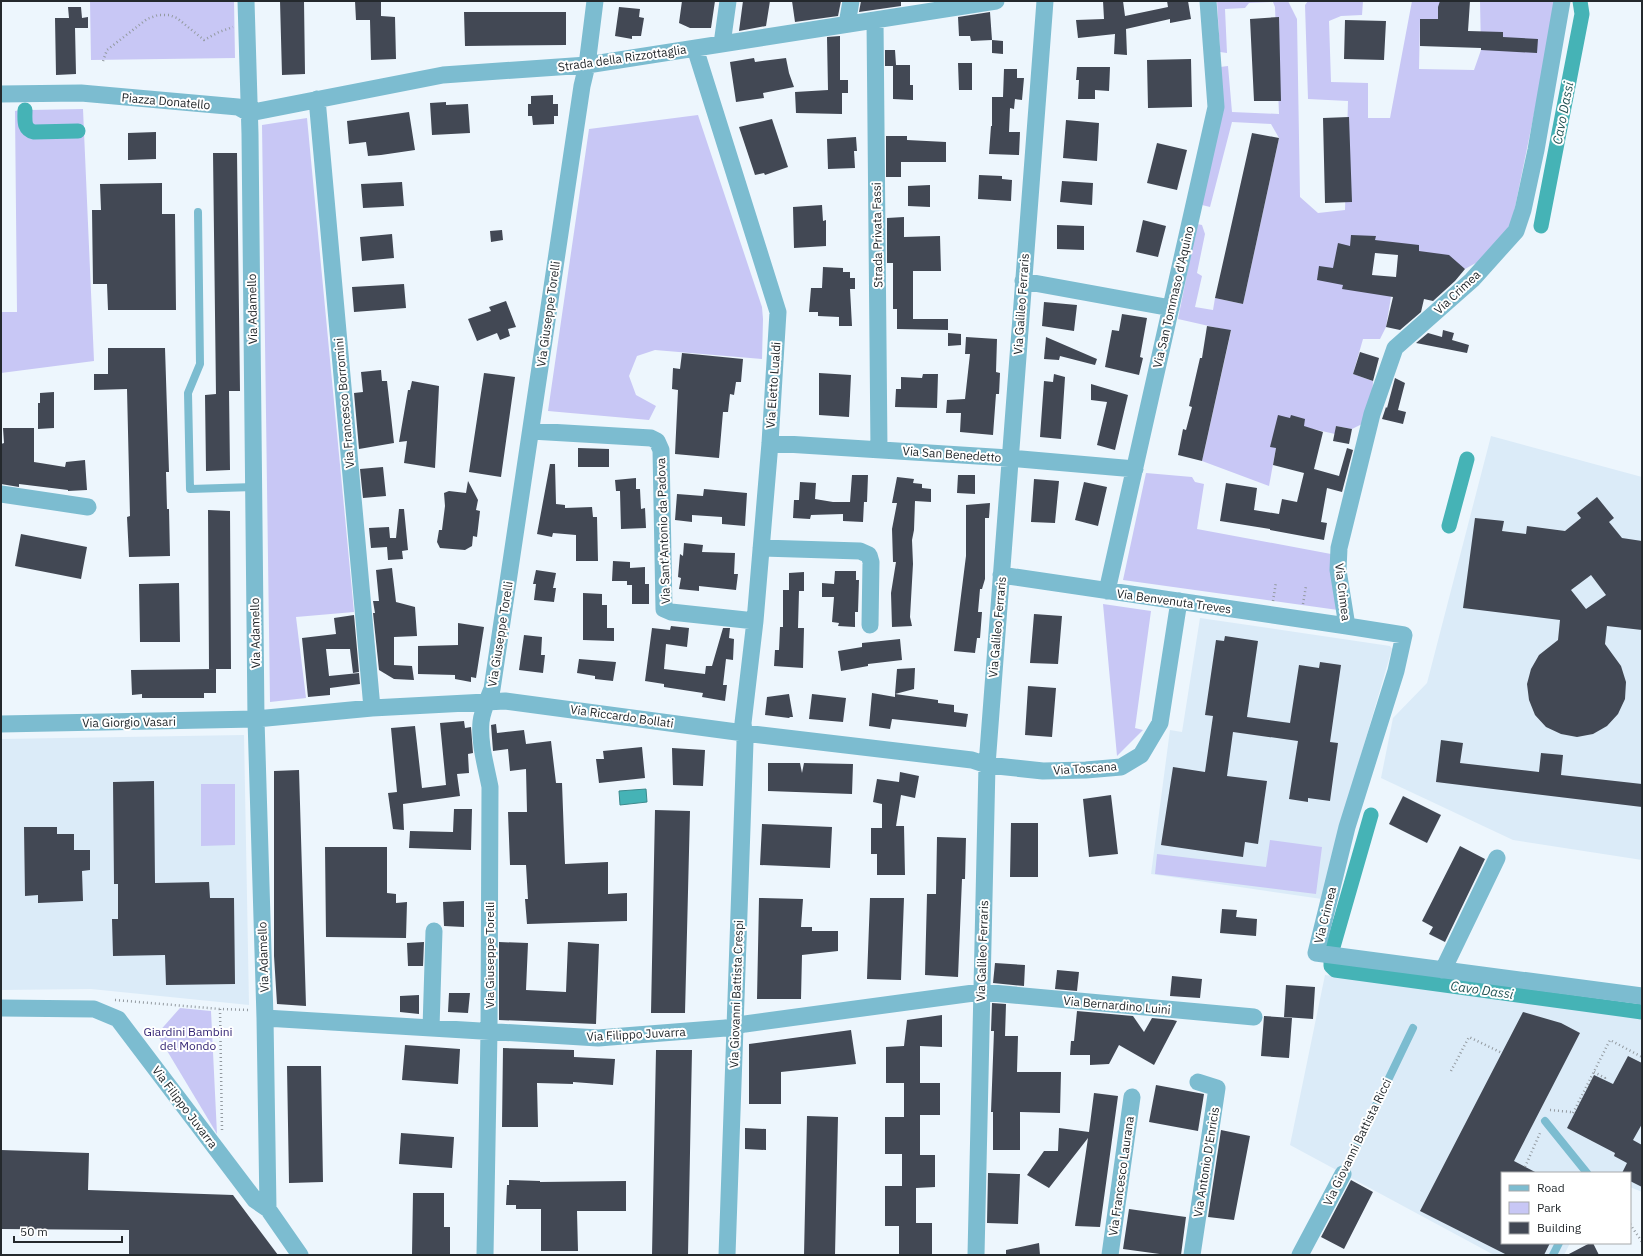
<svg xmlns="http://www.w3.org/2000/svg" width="1643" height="1256" font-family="'IBM Plex Sans',sans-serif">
<rect width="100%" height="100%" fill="#edf6fd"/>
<path fill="#dbebf8" d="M1491 436 1642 477V860L1513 840 1381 778 1393 718 1427 683Z
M1200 618 1390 646 1392 649 1352 786 1322 899 1151 874 1170 730 1182 732Z
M244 735 249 1005 91 989 1 990V739Z
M1325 975 1642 1018V1192L1630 1187V1173H1502V1243H1570L1564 1255H1494L1290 1145Z"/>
<path fill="#c8c7f5" d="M90 1H234L235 58 91 60Z
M1217 1H1288L1297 19 1300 197 1318 213 1345 210 1348 101 1308 99 1305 5 1308 1H1363L1362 15 1341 16 1329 21 1331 82 1368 83V118H1390L1412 1H1462L1438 19H1420L1419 69 1474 70 1481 50 1480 1H1557L1511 227 1483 259 1465 269 1418 255 1347 246 1344 256 1391 297 1386 327 1380 339H1363L1353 374 1373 381 1372 397 1364 423 1352 429 1336 426 1335 434 1313 429 1311 437 1276 448 1269 486 1202 461 1231 331 1178 319 1197 224 1202 225 1205 234 1197 273 1202 276 1195 307 1213 310 1215 298 1243 304 1279 138 1271 124 1232 122 1210 207 1202 205 1220 67 1228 66 1232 112 1279 114 1275 7 1273 2 1249 3 1245 8 1225 9 1227 53 1220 52Z
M83 109 94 361 1 373V312H17L15 111 20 110C20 116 19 124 21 130 27 143 52 138 64 138L63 126 33 127 30 124V110Z
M698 115 762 307 763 319 762 359 655 350 637 356 629 376 636 395 656 406 649 420 548 411 589 129Z
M307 118 354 612 296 617 306 698 270 702 262 125Z
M1146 473 1192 477 1195 482 1204 484 1197 529 1331 554 1338 610 1123 580Z
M1103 604 1151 611 1135 728 1143 730 1117 756Z
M201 784H235V845L201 846Z
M1270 840 1322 847 1316 894 1155 874 1157 854 1266 867Z
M180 1008 211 1011 217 1134 157 1034Z"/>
<path fill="#45b3b6" stroke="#3b8a8d" d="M646 789 647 802 620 805 619 791Z"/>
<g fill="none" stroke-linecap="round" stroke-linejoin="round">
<path stroke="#45b3b6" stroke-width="15" d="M25 110C25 120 23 129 34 132L78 131
M1541 226 1582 14 1580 1
M1449 526 1467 459
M1333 947 1371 815
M1331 959V966L1335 970 1642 1012"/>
</g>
<path fill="#424854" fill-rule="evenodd" d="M280 1H304L305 74 282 75Z
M355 1H381V16L395 17 396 59 371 60 370 20H356Z
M682 1H715L711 28H690L679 23Z
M743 1H770L766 26 739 31Z
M792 1H841L838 16 795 22Z
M861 1H901V6L859 12Z
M1103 1H1123L1125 16 1168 7 1167 1H1188L1191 19 1170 23V19L1126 29 1127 55 1114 54 1115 34 1078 38 1076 20 1104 19Z
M1440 1H1470L1468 31 1503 32V37L1538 39 1537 53 1481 50V48L1420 46V19H1438V7Z
M68 7H81L82 18 88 17V28H75L76 74 56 75 55 18H69Z
M619 7 640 9 639 17 644 18 641 36H632V39L615 36Z
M464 12H566V45L465 46Z
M990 12 992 40 971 41 970 36H959L958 17Z
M1279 17 1281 101H1254L1250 19Z
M1345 20 1386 21 1384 60 1344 59Z
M840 36V80H848V93H842V114L796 113 795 92 828 90 827 37Z
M992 40 1003 41V54L992 53Z
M885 50H895L896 65H910V85H913V100L893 99V66H885Z
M754 58 755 62 786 58 789 73 794 87 763 93 764 98 736 102 730 62Z
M1191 59 1192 107 1148 108 1147 60Z
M958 63H972V90H959Z
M1077 67H1110L1109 91 1095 90V99H1078L1079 80H1076Z
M1004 69H1017V78H1024L1022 100 1015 99 1014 109 1010 108 1009 132H1020L1019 155 989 154 991 126H992V97H1003Z
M553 95V104H558V116H554V124L533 125 532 116H528V104H531V96Z
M446 102V105L468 104 470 133 432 135 430 103Z
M409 112 415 150 381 155 368 156 366 142 349 144 347 121Z
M1349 117 1352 202 1325 203 1323 118Z
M772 119 788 167 765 175 764 173 755 175 739 127Z
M1066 120 1099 123 1097 161 1063 158Z
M156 132V159L128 160V133Z
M1252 133 1279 138 1243 304 1215 298Z
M886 136H907V140L946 142V162H901V177H886Z
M856 137 857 151H854L855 168 828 169 827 139Z
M1157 143 1187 150 1177 190 1147 183Z
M213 153H237L240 391H229L230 470 206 471 205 395 216 394Z
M979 175 1002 176V179L1012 180 1011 201 978 199Z
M1062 181 1093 183 1092 205 1060 202Z
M402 182 404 206 363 208 361 184Z
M162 183V214H175L176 310H108L107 284H93L92 210H101L100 184Z
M930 185V207L908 206V186Z
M822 205 823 221 826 220V246L794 248 793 207Z
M904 217V237L940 236 941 271H913V319H948V330L897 329V309H893V263H887V218Z
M1143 220 1166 226 1158 257 1136 252Z
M1057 225 1084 226V250L1057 249Z
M502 230 503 240 491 242 490 231Z
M392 234 394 258 362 261 360 237Z
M1351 235 1376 236 1375 240 1419 245V251L1449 255 1465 269 1455 281 1433 301 1424 299 1421 312 1400 330 1386 327 1393 297 1342 289 1343 285 1317 280 1319 266 1333 268 1338 243 1350 246ZM1375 253 1398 255 1396 277 1372 275Z
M823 267 843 268V272H850V278H855V289H850L852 326H839V317L818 316V312H809L811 288H822Z
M404 284 406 308 354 312 352 287Z
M506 301 516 327 508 329 510 336 500 340 497 333 477 341 468 319 491 311 489 307Z
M1044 302 1077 305 1074 331 1042 326Z
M1122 314 1147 318 1140 357 1143 358 1139 375 1105 367 1112 330 1119 331Z
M1207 326 1231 330 1202 461 1178 455 1183 429 1186 430 1192 407 1189 406 1200 358H1202Z
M1443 330 1454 333 1452 340 1469 345 1467 353 1416 343 1428 333 1442 337Z
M948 333 961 334V345L948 346Z
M966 337 997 339 996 372 1000 373 999 394H996L993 435 960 432 961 413H946L947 400 965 399 970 354H965Z
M1046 337 1097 359 1095 365 1060 356 1059 360 1044 359Z
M108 348H165L169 472H166L167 509H169L170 556 129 557 127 517 130 516 127 389 94 390V374H108Z
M1360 352 1379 358 1373 381 1353 374Z
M682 353 743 359 741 382H736L734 395 730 394 728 412H723L719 458 675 454 678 390 672 389 673 368 680 369Z
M381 370 382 381H387L394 443 359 449 354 393 363 392 361 372Z
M484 373 515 377 501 477 469 472Z
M819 373 851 375 849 417 819 415Z
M923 374H938L937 408 895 407 896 389H901V377L922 378Z
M1054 374 1065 377 1061 439 1040 437 1044 381 1053 382Z
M1395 378 1405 383 1398 410 1406 412 1403 424 1382 419 1386 407 1387 408Z
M412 381 439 386 435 468 404 463 407 441 399 442 408 390H410Z
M1091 384 1128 395 1115 450 1097 445 1107 402 1091 400Z
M54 392V428L38 429V403H40V393Z
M1278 415 1290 418 1291 415 1305 419 1304 426 1323 432 1314 469 1339 476 1347 448 1353 450 1342 492 1327 488 1321 522 1327 523 1324 540 1270 530V529L1220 521 1226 483 1257 488 1254 510 1279 514 1282 499 1297 502 1304 473 1273 465 1276 448 1270 447Z
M1336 426 1352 429 1349 444 1333 441Z
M3 428H34V462L65 467 66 462 85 460 87 490 68 491V490L19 484V487L1 484V444L4 443Z
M578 448 609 449V467H578Z
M550 464H555L556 504 565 505V508L592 507 593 517H597L598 561H576V535L553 533 552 537 537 534Z
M383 467 386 496 363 498 360 469Z
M852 475H868L867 502H864L863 522 843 521V514L811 515 810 519 793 518 794 500H799L800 482 816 483 815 499 833 502H850Z
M958 475H975V494L957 493Z
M897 477 914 479 913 483 922 484V488L931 489V502L915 501 914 530 912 540 913 564 910 617 912 626 892 627 891 593 896 562H893L892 529 897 503H892Z
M636 478V489H640L641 509 645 508 646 528 621 529 620 491H616L615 480Z
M1034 479 1059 481 1055 523 1031 522Z
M468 481 478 500 476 510 480 511 477 537 473 536 472 546 465 550 440 548 437 542 439 530H442L445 506 444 493 449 491 466 493Z
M1084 482 1107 487 1098 526 1075 520Z
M704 489 747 493 745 526 722 524V517L692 515V522L675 520 677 494 703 496Z
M1597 497 1614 518 1609 522 1622 538 1642 541V630L1607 626 1605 644 1621 666 1626 682 1625 699 1618 714 1607 726 1593 734 1577 737 1561 734 1546 727 1535 715 1529 700 1527 684 1531 669 1539 655 1558 640 1560 620 1463 608 1475 518 1504 521 1502 531 1526 534 1527 526 1565 531 1581 518 1577 513ZM1591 575 1606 595 1586 609 1571 590Z
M990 503 989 518H985V579L982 589H980L978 612H982L980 638H977L975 653 954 651 966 556V505Z
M399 509H404L408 550 402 551 403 559 388 560 387 547 371 548 369 528 389 527 390 538H396Z
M208 510 230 511 231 669H209Z
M21 534 87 547 81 579 15 566Z
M684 543 703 545 702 552 735 553 734 574H738L736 590 699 586V591L679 589 681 578 678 577 680 554 683 556Z
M613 561 630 562V568L645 567V584H649V604H632V585H627V581H612Z
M392 568 396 602 415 607 417 636 394 637V665L412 666 414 680 394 679 379 670 373 613H375L373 601H379L376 570Z
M536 570 556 573 553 588H556L554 602 534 600 536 584H533Z
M835 571H856V580H859L858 612H855V627L838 626 839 623 832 622 834 597H822V583L834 584Z
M804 572V591H799L798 628H804L803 668 774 666 775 650H779L780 627H783V590H789V573Z
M179 583 180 642H140L139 584Z
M583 593 602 594V605H607V628H614V641L583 640Z
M1034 614 1062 616 1058 664 1030 663Z
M354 615 359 672 353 673 350 649H326L329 676 359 673 360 684 330 688V695L308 697 302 638 336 634 334 618Z
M458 623 484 627 476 678 471 677V682L455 679V675L418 674V646L458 645Z
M671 626 689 628 687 647 666 644 664 669 705 674 706 666H712L723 628H730L729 638 734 639 733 660 726 659 723 685H727L725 701 702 697 703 693 664 687V684L645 681 652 628 670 630Z
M524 635 542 637 541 655H545L543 673 519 670Z
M1225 636 1258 641 1247 717 1290 723 1299 665 1319 668 1320 662 1341 665 1330 742 1338 743 1330 801 1308 798V802L1289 799 1298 741 1233 732 1227 776 1267 781 1258 844 1245 842 1243 857 1161 845 1173 767 1205 772 1213 716 1205 715 1216 640 1224 641Z
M900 639 902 660 868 664V666L841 671 838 651 862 647V643Z
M579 659 616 662 613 681 595 679V676L577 673Z
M915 668 914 689 895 694 897 669Z
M216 669V693H204V698H142V694L132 695 131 670Z
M1028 686 1056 688 1052 737 1025 735Z
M872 693 895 697V694L938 700V703L954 705V712L968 714 966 727 892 719 890 729 869 726Z
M789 694 793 717H790L789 718 765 715 767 697Z
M812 694 846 698 843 722 809 719Z
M464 721 465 728 471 727 473 753 468 754 469 773 457 774 460 796 403 804 404 830 393 829 388 793 397 792 391 728 415 726 422 788 446 785 440 723Z
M496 724 497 733 524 730 526 744 551 741 556 783H562L565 864 608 862V894L627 893V921L527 924 525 899H528L526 865H510L508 812H527L526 769 510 771 508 749 493 751 491 725Z
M1441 740 1463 743 1460 763 1539 772 1541 753 1563 755 1561 775 1642 784V807L1436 782Z
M642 747 645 778 599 783 596 759H604L603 751Z
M672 748 705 750 703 786 673 785Z
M768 763H800L802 773 804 763 853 764 852 794 768 791Z
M299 770 306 1006 277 1004 274 956V771Z
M900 772 919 776 915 798 901 795 896 826H904L905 875H877V854H871V828H882V804L873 802 877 779 899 782Z
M154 781 155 883 209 882 210 898H234L235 984 166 985 165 955 113 956 112 919H118V884H114L113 782Z
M1111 795 1118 854 1089 857 1083 799Z
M1403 796 1441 815 1427 843 1389 824Z
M454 809H472L471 850 409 848 410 831 453 832Z
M655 810 690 811 685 1013H651Z
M1011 823H1038V877H1010Z
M762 824 832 827 830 868 760 865Z
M24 827H57V834H74V850H90V870L82 871 83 901 38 903V895L25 896Z
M937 837 966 838 965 879H962L958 977 925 975 927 894H936Z
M1460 846 1485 859 1445 942 1429 934 1433 927 1422 921Z
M325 847H387V893L396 894V903L407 902 406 938 326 937Z
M759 898 803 899 801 927H812V931H838V951L802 955 801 999H757Z
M870 898H904L901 980 867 979Z
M464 901V927L444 926 443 902Z
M1222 909 1237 910 1236 917 1257 919 1256 936 1220 933Z
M424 942 423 966H408L407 943Z
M499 942 528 943 526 990 566 992 568 942 599 944 596 1024 499 1020Z
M995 963 1025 965 1024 986 993 983Z
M1057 970 1079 972 1077 991 1055 989Z
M1172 976 1202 979 1200 998 1170 996Z
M1286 985 1315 987 1313 1019 1284 1017Z
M449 993H470L468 1013 448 1012Z
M419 995V1014L400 1012V996Z
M992 1003 1006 1004 1005 1036H1018L1017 1072H1061L1060 1113 1020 1112V1150H993V1112H991L994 1031H991Z
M1077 1011 1133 1016 1144 1032 1152 1018 1173 1020 1177 1021 1154 1065 1119 1045 1109 1064 1090 1065V1055H1070L1071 1041H1074Z
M1523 1012 1561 1023 1580 1033 1514 1161 1537 1173H1502V1243H1550L1544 1255H1507L1420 1211Z
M942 1015V1047L920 1046V1083H940V1115H920V1155H935V1187L916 1188V1223H932V1255H899V1226H885V1186H902V1154H885V1117H904V1083H886V1047L904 1046 907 1020Z
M1264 1016 1292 1018 1289 1058 1261 1056Z
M851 1030 856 1064 781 1072V1104H749V1044Z
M405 1045 460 1049 458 1084 402 1080Z
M503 1048 574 1050V1057L615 1059 613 1085 573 1082V1084L537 1083 538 1127H502Z
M656 1050H692L688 1255H652Z
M1628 1056 1642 1063V1124L1633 1140 1642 1145V1187L1630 1181V1173H1622L1627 1163 1614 1156 1615 1153 1567 1128 1594 1075 1613 1084Z
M287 1066H321L323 1182 289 1183Z
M1156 1085 1204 1094 1198 1131 1149 1122Z
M1094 1093 1118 1096 1100 1227 1075 1226 1088 1138 1049 1188 1027 1175 1044 1151H1058L1059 1128 1089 1132Z
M807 1116 838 1117 835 1255H804Z
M745 1128 766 1129V1150L745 1149Z
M1221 1130 1250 1136 1234 1220 1208 1217Z
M401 1133 454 1137 452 1168 399 1164Z
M1 1150 89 1153 88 1190 233 1195 278 1255H129V1230L1 1229Z
M988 1173 1020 1174 1018 1224 987 1223Z
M509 1180 540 1181V1182L626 1181V1211H577L578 1251H541V1209H516V1205H506L507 1185H509Z
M1351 1180 1373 1192 1344 1249 1321 1237Z
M413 1193H444V1227H450V1255H412Z
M1129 1209 1186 1217 1181 1255H1167L1123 1249Z
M1039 1243 1040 1255H1006V1250Z
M1590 1243H1593L1599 1255H1567Z"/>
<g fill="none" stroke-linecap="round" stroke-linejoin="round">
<path stroke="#939aa0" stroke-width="2.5" stroke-dasharray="1 3" stroke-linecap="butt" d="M103 61 107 50 147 19 158 15H169L177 18 204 40 219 32 233 27
M1273 601 1276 582
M1303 604 1306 586
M115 1000 220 1009
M1451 1071 1469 1037 1502 1053
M1594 1072 1605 1078 1604 1080
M1550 1110 1571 1112 1574 1113
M1573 1113 1610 1040 1642 1057
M222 1130 220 1009 250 1010
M1525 1167 1540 1133
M1630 1224 1642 1242"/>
<path stroke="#7cbcd0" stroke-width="8" d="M198 212 200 364 188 393 190 489 254 487
M1545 1121 1587 1173
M1343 1174 1413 1028
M1553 1255 1559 1243"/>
<path stroke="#7cbcd0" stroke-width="17" d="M246 1 250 134 256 719 265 1018 268 1209 300 1255
M1562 1 1536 150 1523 210 1516 231 1472 280 1395 348 1372 414 1339 548 1338 570 1347 626 1404 635 1396 671 1347 827 1316 953 1642 996
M875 20 879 450
M847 24 851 1
M722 44 728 1
M695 48 778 312 770 443 755 621 743 723 745 742 727 1255
M1 94 81 93 238 107 249 113
M317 99 372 708
M249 113 443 75 587 65 996 1
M1023 281 1171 308
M531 431 651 438 657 441 661 450 664 609 671 612 755 621
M770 443 1009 458 1135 469
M1 494 88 507
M761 548 860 551 869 555 871 562 870 625
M1001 575 1347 626
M1107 591 1216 107 1208 1
M1 724 256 719 372 708 505 701 744 733 972 760 987 765 1043 771 1086 770 1121 767 1141 755 1160 723 1179 601
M1443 970 1497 858
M1 1008 94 1009 118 1019 255 1200 268 1209
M265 1018 598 1038 726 1028 745 1024 981 992 1254 1017
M431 1028 434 931
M485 1255 489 1031 490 787C486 766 479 743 481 722 482 711 488 699 492 689L582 86 587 65 595 1
M976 1255 987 765 1045 1
M1110 1255 1132 1097
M1192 1255 1217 1088 1198 1082
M1300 1255 1343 1174"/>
</g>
<g text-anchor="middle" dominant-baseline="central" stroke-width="4" stroke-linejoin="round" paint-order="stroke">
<g font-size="12" fill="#24292d" stroke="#fff">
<text transform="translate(622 58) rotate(-8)">Strada della Rizzottaglia</text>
<text transform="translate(166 101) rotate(5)">Piazza Donatello</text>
<text transform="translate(877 235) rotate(-91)">Strada Privata Fassi</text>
<text transform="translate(1457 292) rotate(-43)">Via Crimea</text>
<text transform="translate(1173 297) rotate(-77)">Via San Tommaso d'Aquino</text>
<text transform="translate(1021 304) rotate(-86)">Via Galileo Ferraris</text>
<text transform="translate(252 309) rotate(-91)">Via Adamello</text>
<text transform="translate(548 314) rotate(-82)">Via Giuseppe Torelli</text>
<text transform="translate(773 385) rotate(-86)">Via Eletto Lualdi</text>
<text transform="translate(344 403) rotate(-95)">Via Francesco Borromini</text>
<text transform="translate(952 454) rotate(4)">Via San Benedetto</text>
<text transform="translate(663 531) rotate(-92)">Via Sant'Antonio da Padova</text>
<text transform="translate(1343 592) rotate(83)">Via Crimea</text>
<text transform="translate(1174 601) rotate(8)">Via Benvenuta Treves</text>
<text transform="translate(997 627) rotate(-85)">Via Galileo Ferraris</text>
<text transform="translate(255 633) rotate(-91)">Via Adamello</text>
<text transform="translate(500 634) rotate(-81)">Via Giuseppe Torelli</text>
<text transform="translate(622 716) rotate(8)">Via Riccardo Bollati</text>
<text transform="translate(129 722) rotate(-1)">Via Giorgio Vasari</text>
<text transform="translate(1085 768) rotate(-4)">Via Toscana</text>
<text transform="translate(1325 915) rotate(-76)">Via Crimea</text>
<text transform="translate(982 951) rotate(-88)">Via Galileo Ferraris</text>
<text transform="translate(489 955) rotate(-90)">Via Giuseppe Torelli</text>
<text transform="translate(263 957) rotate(-92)">Via Adamello</text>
<text transform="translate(736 994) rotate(-88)">Via Giovanni Battista Crespi</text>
<text transform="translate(1117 1005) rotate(5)">Via Bernardino Luini</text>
<text transform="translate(636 1034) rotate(-3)">Via Filippo Juvarra</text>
<text transform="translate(185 1107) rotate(53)">Via Filippo Juvarra</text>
<text transform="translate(1357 1142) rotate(-64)">Via Giovanni Battista Ricci</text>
<text transform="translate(1206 1162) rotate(-81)">Via Antonio D'Enricis</text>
<text transform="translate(1121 1176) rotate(-82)">Via Francesco Laurana</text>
</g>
<g font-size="12" fill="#342574" stroke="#fff">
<text x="188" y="1031">Giardini Bambini<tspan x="188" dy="14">del Mondo</tspan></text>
</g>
<g font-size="13" font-style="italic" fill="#245455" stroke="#fff">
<text transform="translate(1563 113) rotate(-79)">Cavo Dassi</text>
<text transform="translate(1482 990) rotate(8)">Cavo Dassi</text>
</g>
</g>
<rect width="1643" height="1256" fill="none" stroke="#24292d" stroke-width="4"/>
<rect x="1501" y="1172" width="130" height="72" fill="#ffffff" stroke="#a7a9ab"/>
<rect x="1509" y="1185" width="20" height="6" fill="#7cbcd0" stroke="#a7a9ab"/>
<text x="1537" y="1192" font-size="12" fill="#24292d">Road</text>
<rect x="1509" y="1202" width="20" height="12" fill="#c8c7f5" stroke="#a7a9ab"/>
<text x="1537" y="1212" font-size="12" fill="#24292d">Park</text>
<rect x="1509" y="1222" width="20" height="12" fill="#424854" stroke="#a7a9ab"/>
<text x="1537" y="1232" font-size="12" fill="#24292d">Building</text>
<path d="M14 1236v6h108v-6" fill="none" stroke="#24292d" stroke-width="2"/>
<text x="20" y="1236" font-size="12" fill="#24292d" stroke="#ffffff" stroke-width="3" paint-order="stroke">50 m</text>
</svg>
